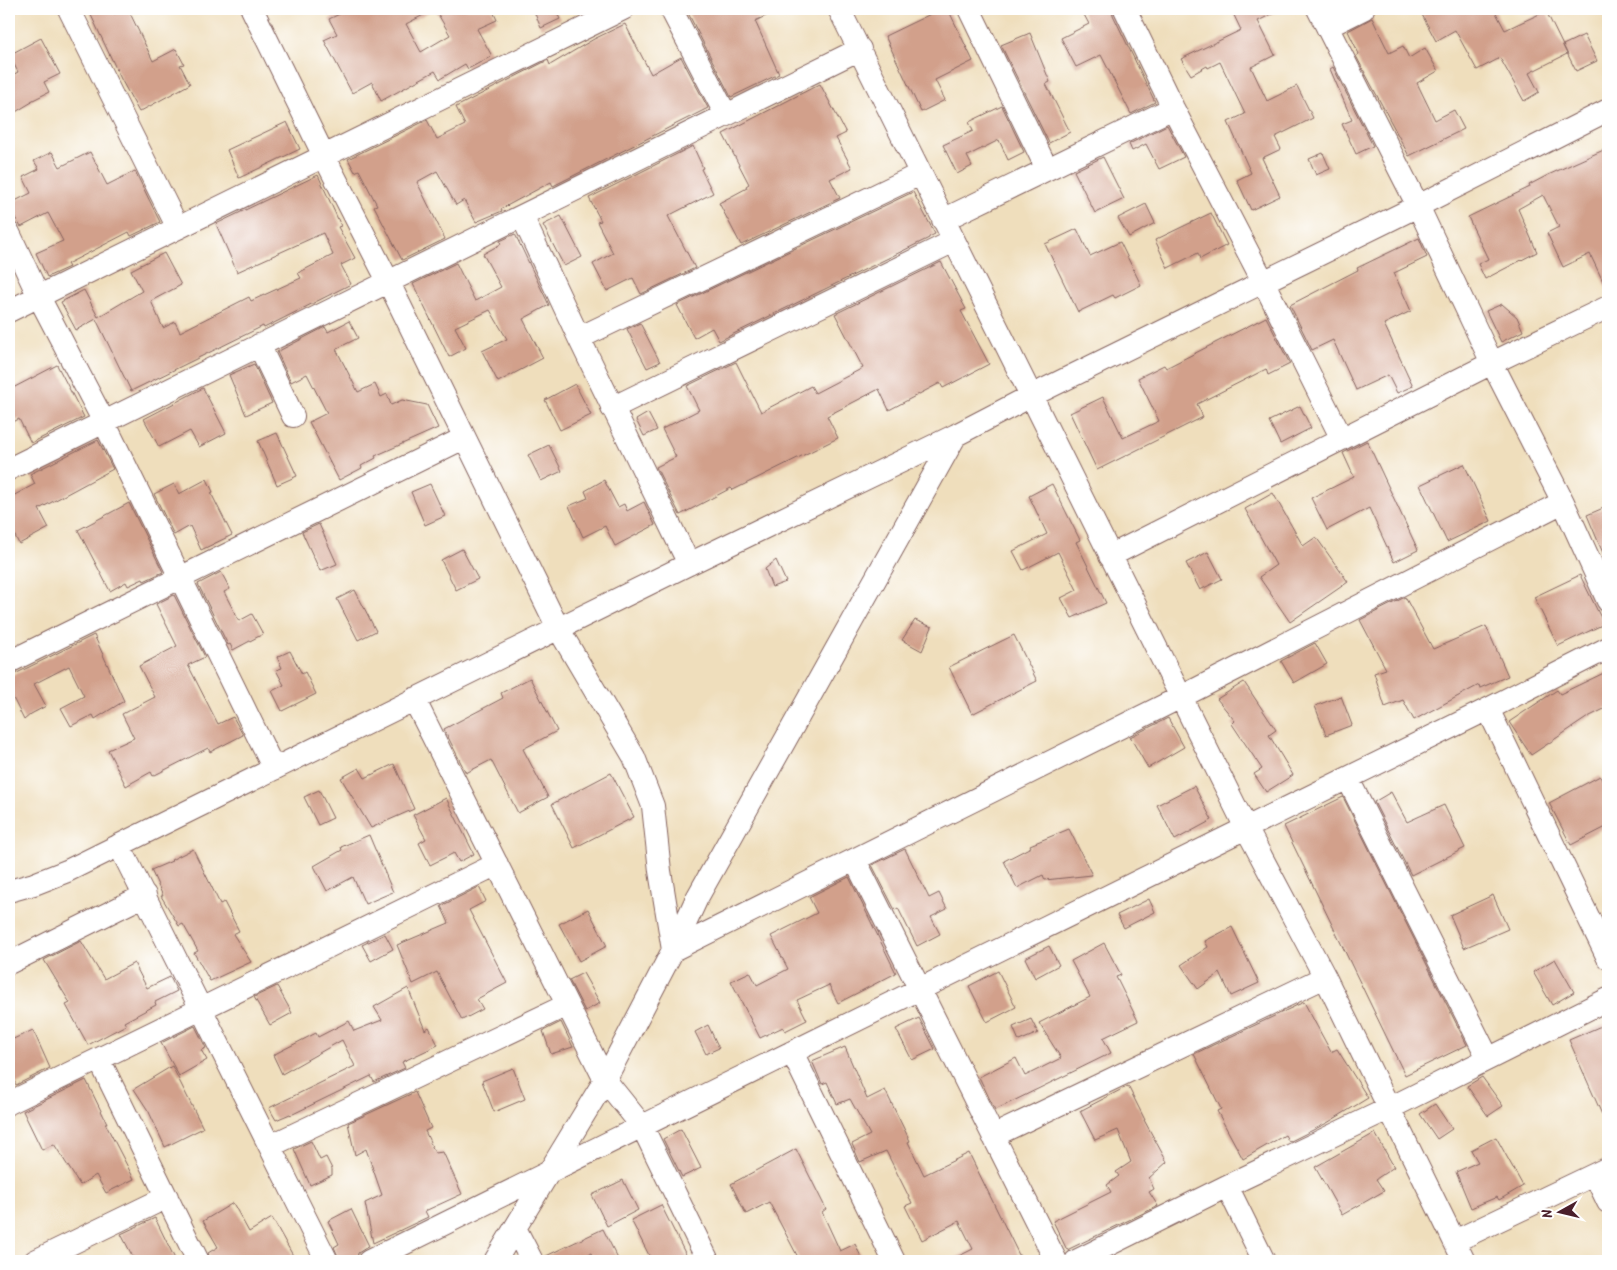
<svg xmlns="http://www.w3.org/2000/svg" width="1617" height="1270" font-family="Kalam,sans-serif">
<rect width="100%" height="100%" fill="#fff"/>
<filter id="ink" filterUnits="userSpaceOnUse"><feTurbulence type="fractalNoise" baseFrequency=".02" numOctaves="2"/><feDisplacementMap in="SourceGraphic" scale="10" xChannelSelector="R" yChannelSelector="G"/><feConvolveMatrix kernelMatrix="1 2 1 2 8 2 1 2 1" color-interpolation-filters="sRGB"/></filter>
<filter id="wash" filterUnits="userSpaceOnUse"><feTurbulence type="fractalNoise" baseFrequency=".0096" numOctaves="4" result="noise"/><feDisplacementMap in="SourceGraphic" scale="20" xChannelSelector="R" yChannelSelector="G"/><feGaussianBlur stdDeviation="1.12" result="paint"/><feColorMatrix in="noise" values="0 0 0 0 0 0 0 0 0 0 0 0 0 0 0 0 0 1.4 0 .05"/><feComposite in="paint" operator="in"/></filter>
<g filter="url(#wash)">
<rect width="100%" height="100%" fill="#efdebc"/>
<g id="blocks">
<path fill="#d2a08b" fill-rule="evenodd" d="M98 9H111L114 14 128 9 153 61 176 49 184 64 180 65 190 84 139 112 121 79 90 13Z
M350 9H492L497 20 477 29 492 56 468 69 465 64 440 79 435 71 381 101 372 82 352 93 324 40 337 34 329 19ZM435 9 450 35 421 52 406 24Z
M533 9H555L560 19 541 28Z
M686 9H781L755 21 779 74 731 97Z
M941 9H948L973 61 935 80 945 100 921 112 885 36Z
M1081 9H1112L1113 15 1155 102 1131 114 1101 55 1076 67 1061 38 1089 24Z
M1231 9H1282L1258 21 1275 55 1251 67 1267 101 1297 86 1313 118 1275 137 1281 149 1262 158 1280 196 1251 210 1237 180 1251 173 1228 122 1245 114 1220 62 1208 68 1207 66 1191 75 1181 59 1241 30Z
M1419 9H1494L1505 30 1546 11 1567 54 1529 73 1539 92 1524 101 1500 58 1477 70 1455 30 1436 41Z
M1372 18 1389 53 1403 46 1409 58 1425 48 1438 71 1417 83 1435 120 1454 110 1464 129 1409 156 1356 56 1359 54 1348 31Z
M625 24 651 74 681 57 708 108 553 186 551 182 501 209 502 211 476 222 464 200 456 205 437 171 417 182 445 239 402 260 374 206 377 205 359 170 355 172 348 159 427 120 437 139 465 125 456 107 548 60 550 65 594 39Z
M1030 33 1050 82 1046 84 1070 132 1049 143 1001 45Z
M1584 35 1597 61 1576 71 1563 45Z
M41 38 60 74 44 82 49 92 31 101 32 102 9 116V77L18 72 9 55Z
M1333 67 1373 146 1356 154 1342 124 1352 120 1330 69Z
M820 84 846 133 836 138 852 168 830 179 840 198 741 245 719 203 747 188 746 186 749 184 723 134Z
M1002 106 1024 152 1008 160 999 140 967 156 972 166 957 174 943 145 973 131 969 122Z
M287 122 300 149 239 178 227 150Z
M1167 125 1184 157 1159 169 1146 144 1132 151 1129 144Z
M693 146 703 168 701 169 713 193 668 216 695 268 641 294 633 278 607 291 593 264 613 253 597 222 601 221 589 198Z
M1608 148V292L1590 254 1563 267 1547 233 1559 227 1543 195 1518 209 1537 252 1485 279 1478 264 1488 259 1468 217 1530 187 1529 185 1548 175Z
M52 152 60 167 90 152 107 185 135 171 160 222 131 236 129 232 67 264 69 267 47 277 36 253 63 241 48 213 21 227 9 208V204L31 193 23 177 39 169 34 161Z
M1323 153 1330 169 1316 175 1309 159Z
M1103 157 1124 199 1095 213 1074 171Z
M318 175 341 226 338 227 355 258 341 265 351 284 264 328 263 326 131 391 96 319 76 330 61 302 84 290 98 317 142 291 131 270 164 253 181 285 151 301 163 328 175 322 180 332 249 297 251 301 301 278 298 273 333 255 323 233 237 272 216 224Z
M913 192 935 234 929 237V238L719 341 712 328 694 338 677 305Z
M1146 204 1155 223 1129 237 1118 218Z
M1211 213 1227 245 1200 259 1198 253 1168 268 1155 240Z
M561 216 582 257 564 266 543 225Z
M1077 229 1090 256 1120 242 1141 285 1115 298 1113 295 1078 312 1045 244Z
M515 234 549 305 523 319 543 358 498 382 482 351 507 339 490 310 455 327 466 348 449 357 413 284 456 263 475 301 501 287 483 254 501 244 500 241Z
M1419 238 1427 257 1394 273 1411 311 1384 324 1413 386 1397 393 1388 375 1356 390 1333 340 1312 350 1290 305 1358 270 1357 268Z
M941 262 966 309 961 311 989 364 943 388 940 383 889 410 879 389 827 416 838 438 733 490 731 488 680 515 656 467 676 457 662 429 699 410 687 386 736 362 761 412 811 386 815 393 863 368 835 314Z
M1502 304 1517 317 1523 331 1501 342 1486 311Z
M1266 317 1290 364 1268 375 1266 369 1197 404 1203 417 1097 470 1070 413 1103 397 1123 438 1159 421 1138 378 1164 365 1166 368Z
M349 321 358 338 336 349 358 392 375 384 381 397 387 394 391 405 402 400 427 405 438 428 375 456 376 458 361 466 362 468 339 480 309 422 327 413 307 374 291 382 277 352 325 327 328 332Z
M640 323 660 362 647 368 627 329Z
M254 364 272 403 246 415 229 375Z
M57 365 84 417 31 443 19 419 9 424V390Z
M575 384 591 415 560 430 545 400Z
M203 388 226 433 199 447 190 431 159 447 144 419Z
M1300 406 1311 428 1280 444 1269 421Z
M648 413 657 430 644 436 636 420Z
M277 433 297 476 277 485 258 441Z
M98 440 113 469 39 509 49 528 19 544 9 524V498L35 484 30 474Z
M1367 441 1418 550 1394 562 1369 508 1327 530 1311 498 1354 477 1343 453Z
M549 445 562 471 541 481 528 455Z
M1464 464 1491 521 1447 542 1420 485Z
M207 479 213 492 211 493 232 535 201 550 190 526 174 535 154 494 174 484 179 494Z
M604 480 618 507 624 504 627 511 644 502 655 525 615 546 605 526 583 537 569 506 588 498 585 491Z
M430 484 445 516 425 525 411 492Z
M1052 484 1080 540 1076 542 1106 603 1072 618 1061 598 1077 590 1058 552 1023 570 1013 551 1047 534 1029 496Z
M1273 493 1303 546 1316 537 1348 582 1290 622 1259 577 1276 565 1245 509Z
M129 503 163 572 144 581 143 579 128 586 126 582 110 591 78 530Z
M1608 506V565L1587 515Z
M319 524 337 564 320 571 302 532Z
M462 549 478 579 456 590 441 560Z
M1208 552 1222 579 1200 590 1186 563Z
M776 560 786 582 772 587 765 569Z
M221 572 230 589 224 592 239 621 252 614 263 634 233 650 230 644 228 645 198 584Z
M1580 575 1604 624 1558 646 1534 597Z
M355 590 376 631 358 640 337 599Z
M174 595 205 657 188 665 218 724 233 717 243 735 210 752 208 748 153 776 151 772 126 786 108 750 134 738 122 714 155 697 139 666 177 646 156 604Z
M1405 597 1433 649 1486 626 1508 676 1480 688 1479 685 1414 720 1403 700 1385 707 1374 673 1386 669 1360 620Z
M915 620 932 627 922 651 902 640Z
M94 635 124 701 95 719 93 715 71 726 61 708 84 696 69 666 34 684 46 706 31 714 24 720 9 690V675L15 674Z
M1014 635 1037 681 972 714 949 667Z
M1315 643 1327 664 1294 683 1281 661Z
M290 651 302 674 305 672 316 694 282 711 272 691 284 685 276 670 282 668 277 657Z
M1608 671V707L1588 717 1531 755 1509 722 1557 690 1560 694Z
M530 678 557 731 523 749 548 797 518 813 491 760 466 773 444 729 503 698 501 693Z
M1244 682 1276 730 1269 735 1293 775 1266 792 1254 774 1262 769 1232 724 1235 721 1217 699Z
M1341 696 1352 725 1326 735 1315 706Z
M1168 718 1184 747 1148 768 1130 737Z
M394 764 414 809 371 828 341 778 359 768 365 778Z
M611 773 634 817 574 848 552 804Z
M1600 776 1608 792V826L1571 845 1549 803Z
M1194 786 1212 820 1175 840 1157 805Z
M319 790 333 818 318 825 304 797Z
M1391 792 1407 822 1444 805 1465 848 1411 875 1374 802Z
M1343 797 1467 1045 1405 1075 1284 826Z
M446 798 474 854 459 862 454 853 430 865 419 843 426 839 413 815Z
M1069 829 1092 875 1045 880 1043 875 1017 888 1004 861 1031 847 1030 845Z
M369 835 393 892 365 904 353 877 327 891 314 866 342 850 341 847Z
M193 849 220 904 224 902 239 931 233 934 251 962 210 981 194 953 198 951 183 924 179 926 161 896H163L151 870 172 861 171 860Z
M905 849 929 898 939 893 947 909 931 917 940 934 917 946 898 908 895 910 872 865Z
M849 877 896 973 838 1003 829 985 797 1000 807 1020 785 1031 783 1027 760 1038 731 981 750 972 757 985 788 969 771 936 817 913 809 897Z
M479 887 486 901 469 910 507 983 477 999 483 1009 462 1020 437 972 413 984 397 945 449 923 441 906Z
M1493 895 1508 929 1464 948 1450 915Z
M1149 899 1155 912 1124 928 1117 915Z
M588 909 607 946 579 961 559 924Z
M1232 927 1259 983 1231 996 1220 973 1198 989 1181 965 1208 947 1205 941Z
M385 934 393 949 371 961 362 945Z
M81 941 104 979 134 963 147 988 170 977 177 991 155 1002 156 1005 124 1022 126 1025 88 1045 66 1005 70 1003 44 960Z
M1104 943 1121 975 1116 977 1138 1021 1103 1038 1111 1053 995 1110 979 1077 1016 1058 1025 1076 1061 1058 1039 1023 1090 997 1071 961Z
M1049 946 1059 965 1035 978 1025 958Z
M1555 959 1574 992 1552 1005 1533 972Z
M998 971 1016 1007 987 1022 969 986Z
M583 973 600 1003 585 1011 569 980Z
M277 986 292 1013 270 1025 254 997Z
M408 988 425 1030 429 1027 438 1045 402 1062 405 1068 374 1082 371 1076 291 1115 290 1114 276 1120 269 1108 355 1066 342 1040 282 1074 273 1055 316 1033 318 1037 349 1021 354 1031 382 1020 374 1007Z
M1304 1002 1331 1052 1337 1049 1368 1098 1327 1123 1289 1142 1285 1135 1243 1159 1217 1111 1221 1109 1194 1054Z
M919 1018 935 1049 912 1060 896 1029Z
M1031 1019 1038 1033 1019 1041 1013 1027Z
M561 1022 573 1047 551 1054 543 1031Z
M1608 1023V1128L1569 1040Z
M708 1025 719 1048 706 1054 695 1032Z
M195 1026 206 1048 201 1050 207 1060 179 1076 161 1043Z
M33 1030 50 1068 16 1085 9 1068V1041Z
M845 1047 867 1099 885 1090 910 1141 908 1142 924 1175 969 1153 1020 1257 1011 1261H949L973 1249 959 1221 922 1240 905 1206 912 1203 886 1151 860 1162 852 1144 870 1135 850 1099 837 1104 827 1082 822 1084 812 1061Z
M172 1066 203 1128 165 1147 149 1112 134 1089Z
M513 1068 525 1099 494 1112 482 1081Z
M1482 1077 1503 1106 1488 1116 1467 1086Z
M86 1080 107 1123H105L134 1179 106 1193 96 1175 80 1185 54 1144 42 1150 23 1111Z
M1128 1086 1145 1120H1144L1167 1162 1149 1178 1154 1189 1149 1192 1158 1206 1067 1250 1053 1221 1111 1192 1107 1185 1119 1176 1116 1172 1131 1162 1118 1130 1095 1140 1080 1111Z
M415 1092 431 1128 425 1131 435 1153 443 1152 462 1194 425 1211 428 1217 373 1243 365 1203 382 1195 366 1149 355 1155 348 1123Z
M1435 1104 1452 1129 1437 1139 1420 1114Z
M681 1129 701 1168 682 1177 663 1139Z
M1375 1133 1394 1167 1376 1179 1384 1191 1342 1215 1315 1167Z
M1496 1137 1523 1186 1499 1200 1497 1197 1471 1208 1456 1172 1478 1162 1471 1150Z
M311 1141 320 1160 326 1157 332 1169V1175L310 1185 294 1149Z
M796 1149 826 1209 822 1212 840 1251 855 1244 863 1261H800L769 1202 746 1214 731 1184Z
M623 1180 638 1210 607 1226 592 1195Z
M233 1203 249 1232 272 1218 296 1261H211L208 1253 218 1247 203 1221Z
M661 1205 689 1261H652L631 1220Z
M351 1209 369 1246 358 1253 356 1261H340L334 1247 339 1244 328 1221Z
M155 1218 176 1261H135L121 1234Z
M603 1229 619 1261H595L591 1253 574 1261H545L544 1257Z"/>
</g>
</g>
<g filter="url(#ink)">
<use href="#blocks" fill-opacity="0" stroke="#84625e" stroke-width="1"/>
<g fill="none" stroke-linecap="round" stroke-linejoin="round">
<defs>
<path id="minor" d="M69 9 178 228
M252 9 324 156 388 281 558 628 634 757 653 806 660 871 673 950 1181 697 1563 502
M671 9 726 115
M839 9 1246 828 1325 977 1464 1261
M969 9 1047 169
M1125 9 1173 108 1263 281 1342 439
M1318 9 1418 206 1492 363 1563 502 1608 601
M1327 27 1363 9
M522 216 579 338 689 564
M943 220 1173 108
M9 233 39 297 104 422 274 769
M9 311 623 9
M579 338 920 174
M259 345 293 416
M612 408 954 241
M9 469 860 49
M1110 556 1492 363 1608 307
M9 662 464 438
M414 699 605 1080 642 1126 708 1261
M1488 709 1608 958
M1348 779 1488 1058
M119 845 327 1261
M855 860 1056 1261
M9 891 34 884 67 871 689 564 956 435 1031 396 1418 206 1608 110
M9 963 145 895
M792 1052 894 1261
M99 1059 198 1261
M9 1103 497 864
M993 1136 1325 977
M270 1146 567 1005
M1595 1175 1608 1202
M1227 1186 1264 1261
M515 1228 532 1261
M1455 1241 1608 1168
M35 1261 167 1197
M369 1261 1246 828 1488 709 1608 648
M495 1261 605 1080 673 950 697 898 956 435
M1076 1261 1227 1186 1390 1108 1608 999"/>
</defs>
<use href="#minor" stroke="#84625e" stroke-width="24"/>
<use href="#minor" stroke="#fff" stroke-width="22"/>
</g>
</g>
<rect width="1617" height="1270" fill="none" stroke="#fff" stroke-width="30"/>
<g transform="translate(1560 1212) rotate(262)" stroke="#ffffff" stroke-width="4" paint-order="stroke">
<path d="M0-4L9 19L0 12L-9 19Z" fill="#4a1f2b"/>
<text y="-8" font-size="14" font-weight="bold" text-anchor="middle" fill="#4a1f2b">N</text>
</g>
</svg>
